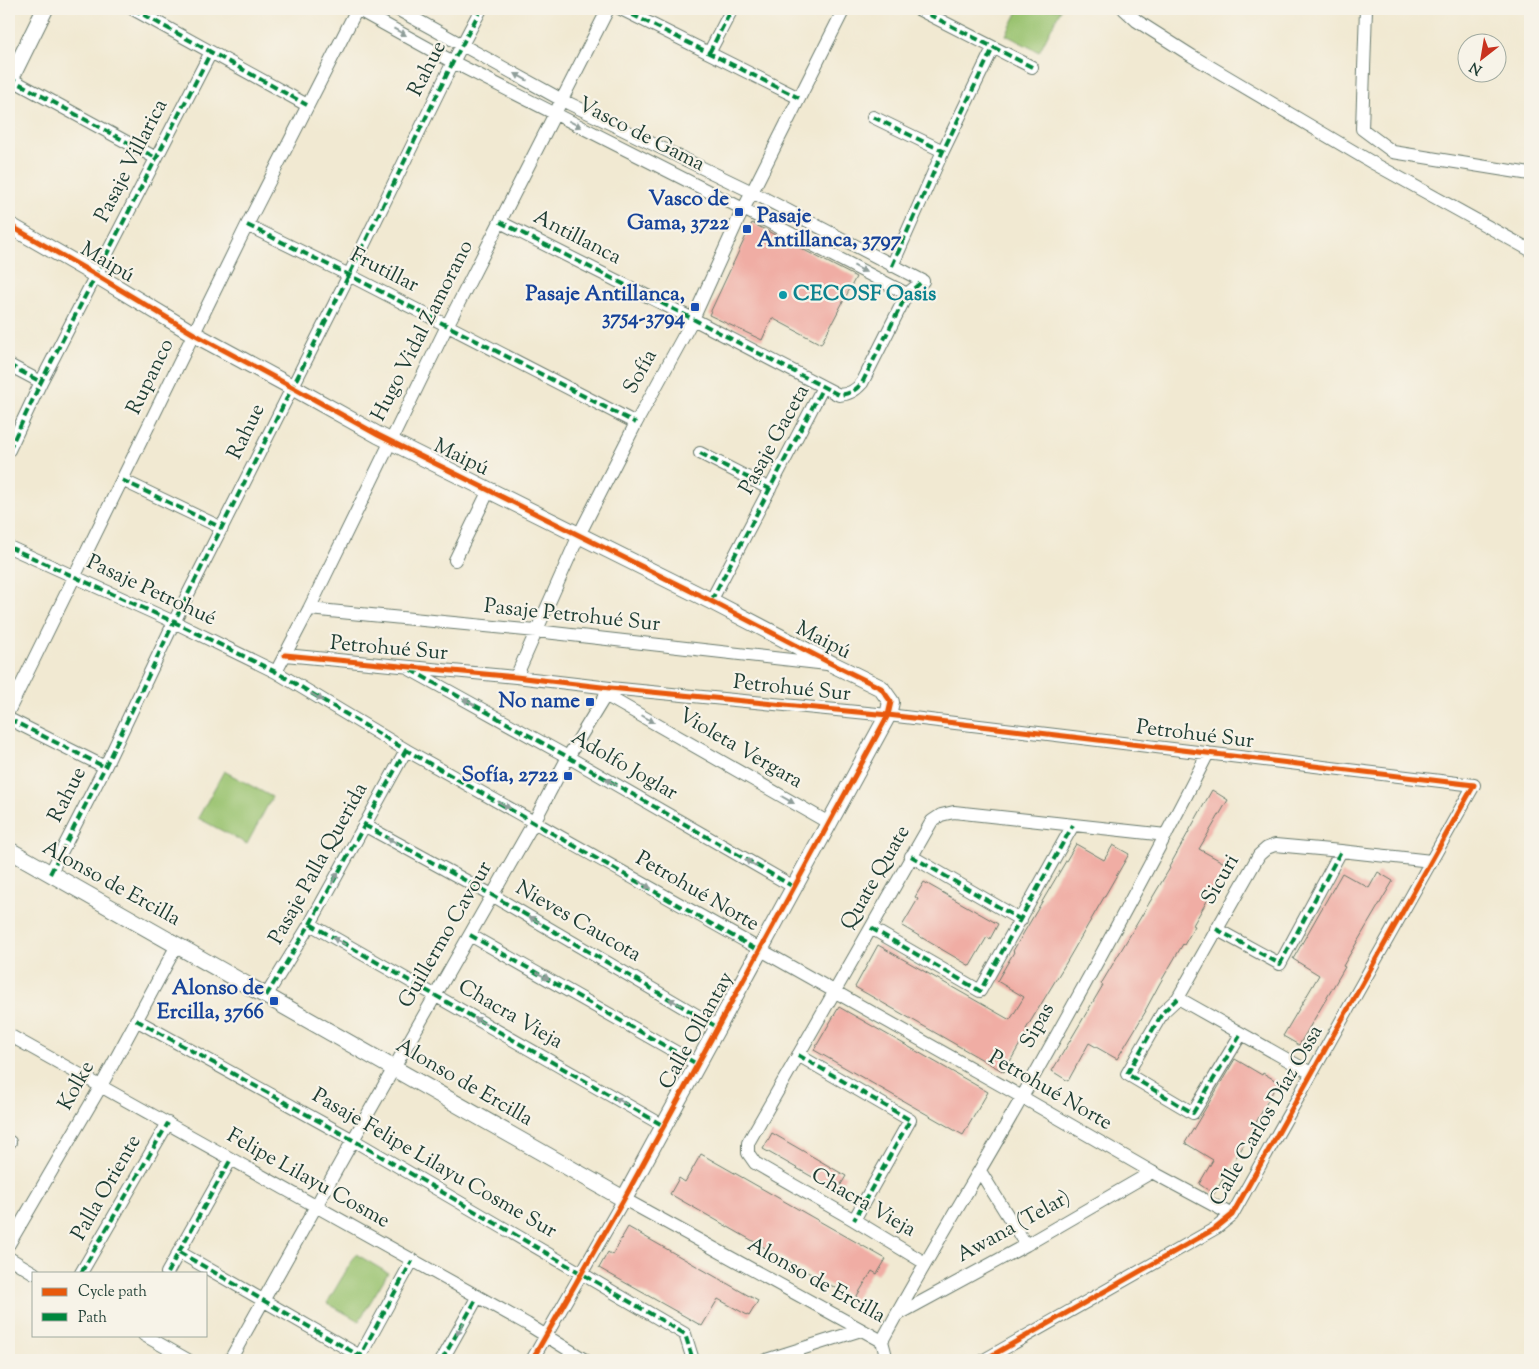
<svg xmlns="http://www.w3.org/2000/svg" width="1539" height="1369" font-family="'Sorts Mill Goudy',serif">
<rect width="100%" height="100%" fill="#f7f3e8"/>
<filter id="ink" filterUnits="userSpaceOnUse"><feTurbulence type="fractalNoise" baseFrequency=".02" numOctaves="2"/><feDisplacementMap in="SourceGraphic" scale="10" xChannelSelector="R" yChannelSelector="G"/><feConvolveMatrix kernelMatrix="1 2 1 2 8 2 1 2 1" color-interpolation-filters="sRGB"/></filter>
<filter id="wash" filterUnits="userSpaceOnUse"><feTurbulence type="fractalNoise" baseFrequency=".0096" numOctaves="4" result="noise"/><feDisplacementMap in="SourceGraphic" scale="20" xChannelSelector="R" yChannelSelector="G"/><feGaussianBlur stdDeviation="1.12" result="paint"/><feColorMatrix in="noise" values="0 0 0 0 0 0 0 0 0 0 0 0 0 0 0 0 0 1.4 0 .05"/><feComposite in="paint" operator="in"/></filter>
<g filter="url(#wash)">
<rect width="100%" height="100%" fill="#f1e9d2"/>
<path fill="#9ac36f" stroke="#5c8052" d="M1019 9H1061L1039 52 1006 35Z
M224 771 272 797 247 844 198 818Z
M356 1254 388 1273 359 1321 327 1303Z"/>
<g id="blocks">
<path fill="#f0ada4" d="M752 223 856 277 821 344 772 318 762 340 709 315Z
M1212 790 1228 800 1199 849 1228 865 1193 925 1195 926 1184 945 1183 944 1160 983 1145 1011H1146L1117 1059 1089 1043 1068 1081 1052 1071 1103 985 1101 984 1170 868 1169 867Z
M1076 844 1104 860 1113 845 1129 854 1066 963 1026 1029 1028 1030 1004 1072 855 987 878 945 1010 1020 1024 997 997 981 1014 952 1013 951Z
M1378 872 1393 881 1343 966 1345 967 1299 1045 1283 1036 1319 975 1293 959 1342 873 1369 888Z
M924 882 998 924 990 939 987 937 970 966 902 926 918 899 915 897Z
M839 1007 988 1092 963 1135 814 1050Z
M1235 1059 1262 1075 1263 1073 1278 1082 1245 1143 1214 1194 1199 1184 1213 1160 1185 1143Z
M772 1133 846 1176 837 1191 763 1149Z
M701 1154 886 1259 877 1274 872 1271 855 1299 670 1194 679 1178 685 1182Z
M628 1227 758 1301 749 1316 718 1299 702 1326 599 1268 608 1252 612 1255Z"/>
</g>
</g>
<g filter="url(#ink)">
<use href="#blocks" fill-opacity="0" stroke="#68796b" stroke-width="1"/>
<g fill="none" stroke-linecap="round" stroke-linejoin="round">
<defs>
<path id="minor" d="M133 9 307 105
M357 9 453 62 759 217 907 294
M397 9 562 100 752 192 923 281 907 294 862 383C855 391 849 394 839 395L693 319 500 222
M621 9 799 98
M918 9 1032 67
M1124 9 1137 21 1192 56 1373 163 1530 250
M1366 9 1362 129 1393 152 1530 174
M709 53 732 9
M9 78 156 158
M873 117 943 151
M247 225 349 275 636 423
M892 266 943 151 993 48
M9 365 41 382
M9 450 41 382 96 275 211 52
M700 453 770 489
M122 480 222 528
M9 547 174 622 276 672 406 750 1022 1097 1152 1172 1232 1215
M455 560 489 490
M711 601 823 387
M309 609 536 631 827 664
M285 655 516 677 610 688 888 715 1474 785 1232 1215 1216 1228 984 1360
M411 670 568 757 794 887
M276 672 309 609 447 326 608 9
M516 677 579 535 636 423 693 319 738 220 844 9
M605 695 829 823
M9 710 247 225 357 9
M9 719 105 767
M364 825 492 895 717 1027
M911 856 1021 920
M50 874 105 767 174 622 349 275 453 62 481 9
M310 924 664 1126
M871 928 980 991 1073 825
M1216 929 1280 964 1341 851
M470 935 697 1064
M266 996 310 924 406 750
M1178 998 1311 1073
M136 1020 353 1140 685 1334 693 1360
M1241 1034 1193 1113 1127 1074 1163 1012 1178 998 1259 855 1267 848 1275 845 1341 851 1431 861
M9 1035 527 1324 585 1360
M798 1055 910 1120 854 1220
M9 1142H10
M980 1171 1026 1245
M9 1244 101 1086 177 945
M179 1252 360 1356 412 1261
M9 1258 34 1273
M925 1263 854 1220 755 1163 748 1153V1143L932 821 941 815 954 812 1166 835
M81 1273 168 1123
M167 1273 231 1159
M897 1315 1026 1245 1152 1172
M144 1335 188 1360
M882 1341C926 1259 975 1180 1021 1099 1085 985 1149 870 1208 753
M230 1360 353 1140 534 822 568 757 610 688
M442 1360 477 1298
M532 1360 624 1199 882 1341 887 1360
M766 1360 861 1330"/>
<path id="tertiary" d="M9 82 45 9
M9 225 96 275 194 334 292 387 378 435 711 601 832 664 881 688 891 702 888 715 624 1199 9 850"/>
</defs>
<use href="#minor" stroke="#68796b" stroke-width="14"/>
<use href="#tertiary" stroke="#68796b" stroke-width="18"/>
<use href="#minor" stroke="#fff" stroke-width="12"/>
<use href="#tertiary" stroke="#fff" stroke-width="16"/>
<path stroke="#00873e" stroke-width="4" stroke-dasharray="8 4" stroke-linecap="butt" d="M133 9 307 105
M621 9 799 98
M918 9 1032 67
M709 53 732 9
M9 78 156 158
M873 117 943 151
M500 222 693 319 839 395C849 394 855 391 862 383L907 294 923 281
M247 225 349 275 636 423
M892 266 943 151 993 48
M9 365 41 382
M9 450 41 382 96 275 211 52
M700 453 770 489
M122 480 222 528
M9 547 174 622 276 672 406 750 759 951
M711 601 823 387
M411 670 568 757 794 887
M9 719 105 767
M364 825 492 895 717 1027
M911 856 1021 920
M50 874 105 767 174 622 349 275 453 62 481 9
M310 924 664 1126
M871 928 980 991 1073 825
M1216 929 1280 964 1341 851
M470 935 697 1064
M266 996 310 924 406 750
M1178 998 1163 1012 1127 1074 1193 1113 1241 1034
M136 1020 353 1140 685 1334 693 1360
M798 1055 910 1120 854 1220
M179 1252 360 1356 412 1261
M81 1273 168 1123
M167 1273 231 1159
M442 1360 477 1298"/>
<defs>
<path id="cycleway" d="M9 225 96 275 194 334 292 387 378 435 711 601 832 664 881 688 891 702 888 715 624 1199 532 1360
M285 655 516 677 610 688 888 715 1474 785 1232 1215 1216 1228 984 1360"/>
</defs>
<use href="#cycleway" stroke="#f7f3e8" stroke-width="8"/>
<use href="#cycleway" stroke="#e8590c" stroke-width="5"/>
</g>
<defs><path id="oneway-solid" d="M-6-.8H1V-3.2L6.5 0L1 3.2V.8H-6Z" transform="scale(1.25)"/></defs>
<g fill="#8f9e9a">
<use href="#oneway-solid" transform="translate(400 32) rotate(29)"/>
<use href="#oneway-solid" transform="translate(521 77) rotate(-151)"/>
<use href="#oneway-solid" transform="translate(575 124) rotate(27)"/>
<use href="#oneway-solid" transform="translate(860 269) rotate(28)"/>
<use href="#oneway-solid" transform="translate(317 697) rotate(31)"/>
<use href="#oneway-solid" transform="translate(469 702) rotate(-151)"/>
<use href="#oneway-solid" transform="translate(648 719) rotate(30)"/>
<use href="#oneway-solid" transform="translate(611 782) rotate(-150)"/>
<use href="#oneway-solid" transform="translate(788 800) rotate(30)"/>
<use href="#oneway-solid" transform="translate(504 805) rotate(29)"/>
<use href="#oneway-solid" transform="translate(393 841) rotate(-152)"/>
<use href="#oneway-solid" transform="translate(751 863) rotate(-150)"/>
<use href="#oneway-solid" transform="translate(335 878) rotate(-61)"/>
<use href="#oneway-solid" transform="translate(645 885) rotate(30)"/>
<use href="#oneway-solid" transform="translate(535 920) rotate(-150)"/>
<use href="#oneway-solid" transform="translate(339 941) rotate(-151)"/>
<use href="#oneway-solid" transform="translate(543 976) rotate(29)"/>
<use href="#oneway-solid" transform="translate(675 1002) rotate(-150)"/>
<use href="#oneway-solid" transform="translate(480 1021) rotate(-150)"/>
<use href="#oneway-solid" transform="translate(621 1101) rotate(-150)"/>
<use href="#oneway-solid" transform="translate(460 1329) rotate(119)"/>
</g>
</g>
<g fill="#1a4fb4" stroke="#f7f3e8" stroke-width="2">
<rect x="734" y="207" width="10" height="10" rx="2.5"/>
<rect x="742" y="224" width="10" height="10" rx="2.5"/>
<rect x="690" y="302" width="10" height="10" rx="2.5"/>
<rect x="585" y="697" width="10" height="10" rx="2.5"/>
<rect x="563" y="771" width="10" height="10" rx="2.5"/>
<rect x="269" y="996" width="10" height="10" rx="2.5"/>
</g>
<circle fill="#0f9aa8" stroke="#f7f3e8" stroke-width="2" cx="783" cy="295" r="5"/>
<g text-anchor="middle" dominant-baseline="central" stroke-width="4.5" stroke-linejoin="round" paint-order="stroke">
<g font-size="21" fill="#1f3d34" stroke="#f7f3e8">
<text transform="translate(428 69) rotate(-63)">Rahue</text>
<text transform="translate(641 135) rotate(27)">Vasco de Gama</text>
<text transform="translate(132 161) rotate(-63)">Pasaje Villarica</text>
<text transform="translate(577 238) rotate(27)">Antillanca</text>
<text transform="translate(107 263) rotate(31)">Maipú</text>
<text transform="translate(384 271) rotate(27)">Frutillar</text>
<text transform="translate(423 331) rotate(-63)">Hugo Vidal Zamorano</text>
<text transform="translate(641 372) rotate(-61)">Sofía</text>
<text transform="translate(151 377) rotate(-64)">Rupanco</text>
<text transform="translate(247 432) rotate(-64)">Rahue</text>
<text transform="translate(775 440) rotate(-61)">Pasaje Gaceta</text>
<text transform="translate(461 458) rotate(26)">Maipú</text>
<text transform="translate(151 591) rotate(25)">Pasaje Petrohué</text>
<text transform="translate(572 616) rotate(6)">Pasaje Petrohué Sur</text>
<text transform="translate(823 641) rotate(27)">Maipú</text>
<text transform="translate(389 649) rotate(5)">Petrohué Sur</text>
<text transform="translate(792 689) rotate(6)">Petrohué Sur</text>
<text transform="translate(1195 735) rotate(7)">Petrohué Sur</text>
<text transform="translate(740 749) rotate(30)">Violeta Vergara</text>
<text transform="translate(624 766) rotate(30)">Adolfo Joglar</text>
<text transform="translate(68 795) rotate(-63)">Rahue</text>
<text transform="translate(319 864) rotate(-61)">Pasaje Palla Querida</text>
<text transform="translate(876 878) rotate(-60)">Quate Quate</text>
<text transform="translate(1221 880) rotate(-60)">Sicuri</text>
<text transform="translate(111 884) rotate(29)">Alonso de Ercilla</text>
<text transform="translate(697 892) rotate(30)">Petrohué Norte</text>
<text transform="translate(578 922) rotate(30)">Nieves Caucota</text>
<text transform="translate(446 935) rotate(-60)">Guillermo Cavour</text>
<text transform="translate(510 1015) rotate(30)">Chacra Vieja</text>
<text transform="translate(1038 1026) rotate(-61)">Sipas</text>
<text transform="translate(697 1031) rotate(-61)">Calle Ollantay</text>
<text transform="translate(464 1083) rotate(30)">Alonso de Ercilla</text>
<text transform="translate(77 1086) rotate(-61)">Kolke</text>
<text transform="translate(1050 1091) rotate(30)">Petrohué Norte</text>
<text transform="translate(1267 1116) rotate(-60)">Calle Carlos Díaz Ossa</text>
<text transform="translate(434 1164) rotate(30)">Pasaje Felipe Lilayu Cosme Sur</text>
<text transform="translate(308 1179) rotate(29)">Felipe Lilayu Cosme</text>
<text transform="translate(107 1188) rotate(-60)">Palla Oriente</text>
<text transform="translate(863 1203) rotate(30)">Chacra Vieja</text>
<text transform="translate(1014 1227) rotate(-29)">Awana (Telar)</text>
<text transform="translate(816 1281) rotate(29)">Alonso de Ercilla</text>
</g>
<g font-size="21" font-weight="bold" fill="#164399" stroke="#f7f3e8" text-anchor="end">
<text x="729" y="200">Vasco de<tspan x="729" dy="24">Gama, 3722</tspan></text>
<text x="757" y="217" text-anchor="start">Pasaje<tspan x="757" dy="24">Antillanca, 3797</tspan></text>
<text x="685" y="295">Pasaje Antillanca,<tspan x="685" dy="24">3754-3794</tspan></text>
<text x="580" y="702">No name</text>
<text x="558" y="776">Sofía, 2722</text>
<text x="264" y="989">Alonso de<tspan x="264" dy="24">Ercilla, 3766</tspan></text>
</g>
<g font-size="21" font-weight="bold" fill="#0d838f" stroke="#f7f3e8" text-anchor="start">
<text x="793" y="295">CECOSF Oasis</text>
</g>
</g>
<rect width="1539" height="1369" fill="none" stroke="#f7f3e8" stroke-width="30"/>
<rect x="32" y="1272" width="175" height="65" fill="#f7f3e8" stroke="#a1aaa0"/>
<rect x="42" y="1288" width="25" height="8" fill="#e8590c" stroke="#a1aaa0"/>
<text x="78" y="1296" font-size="15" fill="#1f3d34">Cycle path</text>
<rect x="42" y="1313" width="25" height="8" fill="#00873e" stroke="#a1aaa0"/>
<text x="78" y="1322" font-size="15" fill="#1f3d34">Path</text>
<g transform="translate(1482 58) rotate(211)"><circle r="24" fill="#f7f3e8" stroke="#a1aaa0"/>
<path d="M0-4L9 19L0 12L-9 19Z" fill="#c8321e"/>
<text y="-8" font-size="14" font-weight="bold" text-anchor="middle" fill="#1f3d34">N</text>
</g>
</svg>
